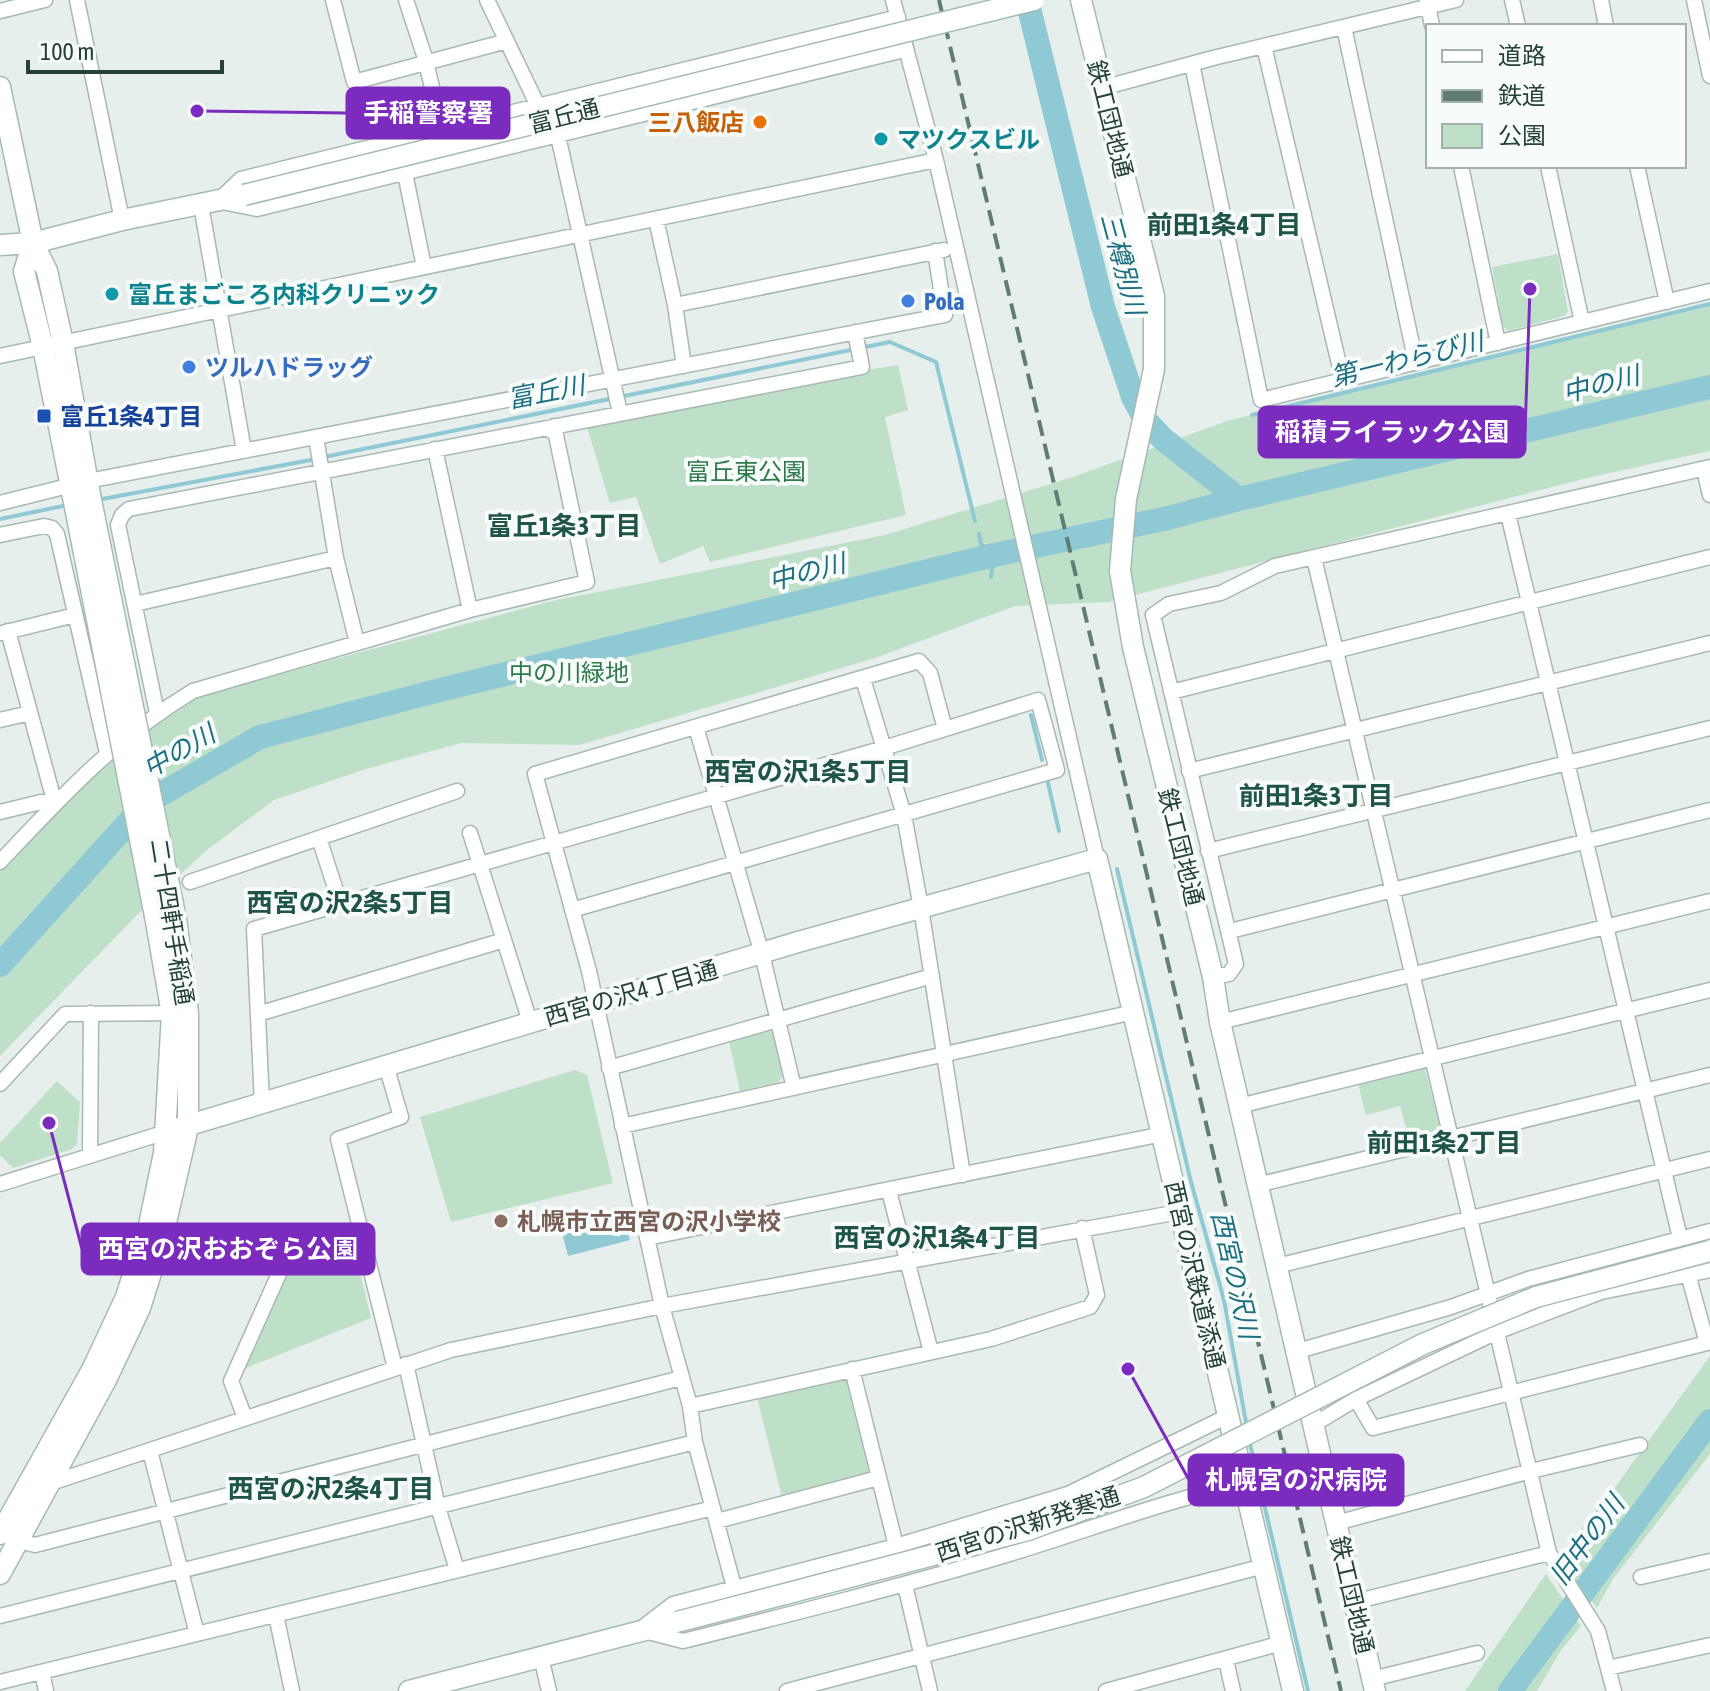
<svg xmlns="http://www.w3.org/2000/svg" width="1710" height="1691" font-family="'Asap Condensed','Noto Sans JP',sans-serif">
<rect width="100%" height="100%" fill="#e6efeb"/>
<path fill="#bfe0c8" d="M1558 254 1568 312 1564 316 1508 331 1503 326 1492 267Z
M1710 306V451L1587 478 1108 602 1015 606 875 658 579 745 461 743 366 769 274 800 207 850 138 914 0 1056V869L98 767 189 698 552 601 885 535 1073 477 1227 421Z
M898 365 908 410 885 417 906 515 710 562 703 546 660 564 636 497 610 503 587 427 730 392Z
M767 1030 773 1033 783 1076 778 1082 740 1091 729 1042Z
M1424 1066 1441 1130 1409 1138 1400 1106 1366 1115 1358 1084Z
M575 1070 587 1075 613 1183 451 1222 420 1117Z
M57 1081 80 1102 77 1144 72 1149 13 1168 0 1155V1143Z
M345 1239 352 1240 371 1318 246 1368 290 1264 300 1251Z
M1710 1356V1454L1613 1579 1597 1608 1559 1556 1613 1490Z
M844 1378 849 1382 871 1468 868 1474 782 1497 757 1397Z
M1546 1574 1581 1626 1561 1650 1537 1691H1465Z"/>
<path fill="#8ec9d4" d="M624 1218 630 1240 568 1256 562 1233Z"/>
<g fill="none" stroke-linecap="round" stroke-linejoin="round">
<path stroke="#8ec9d4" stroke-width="4" d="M1252 415 1710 304
M324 457 890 342 936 362 975 521
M97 500 316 459
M0 519 68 505
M979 534 981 544 994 555 991 577
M1031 715 1042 760
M1048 783 1059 831
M1117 869 1191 1182 1224 1300 1247 1428
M1249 1440 1308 1691"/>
<path stroke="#8ec9d4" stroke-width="24" d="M1027 0 1103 307 1133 397 1146 421 1163 439 1239 499
M0 965 146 803 260 737 440 690 994 555 1168 518 1239 499 1710 387
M1510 1691 1710 1421"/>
<defs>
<path id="street" d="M77 0 122 220
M333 0 354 82 507 41
M406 0 425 58 442 129
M487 0 538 106
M893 0 936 160 1097 859
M1427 0 1432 26
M1512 0 1518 26
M1601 0 1606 26
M1694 0 1710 76
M0 11 45 0
M1344 27 1416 363
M1264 46 1343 381
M1192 64 1261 400 1710 291
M1102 88 1213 58 1456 0
M558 136 620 413
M1461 166 1498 343
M1548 166 1582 322
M1637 166 1667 302
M405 173 424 267
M221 198 241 179 898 17
M222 202 257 209 904 50
M201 205 244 451
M656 219 675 305 684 366
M675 305 944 250
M0 356 936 160
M316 437 336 558 357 643
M435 449 470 610
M1704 469 1710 495
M0 503 88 481 945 315 935 251
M1508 514 1680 1238
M0 535 44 526 52 528 57 534 107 753
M1314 558 1549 1553 1598 1631 1614 1691
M135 604 336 558
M2 633 75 615
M863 679 904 815 921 908 963 1175
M1171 692 1710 557
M157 713 118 525 122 515 129 509 862 367 855 332
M0 720 30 713
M696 727 762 954 794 1088
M1189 771 1710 643
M0 812 41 802 55 804 8 631
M470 833 530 1022
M319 838 340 903
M1208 851 1710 728
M0 862C62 796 115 738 193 691L470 610 587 582 554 426 551 431
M190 882 457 791
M1230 931 1710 810
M1213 977 1229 974 1236 964 1153 615 1169 604 1221 593 1275 566 1710 467
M258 1014 504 940
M1220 1022 1710 901
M386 1065 401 1117 338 1139 395 1368
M609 1068 932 976
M0 1084 65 1014 179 1013
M262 1104 254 929 884 748 1038 700 1057 770 572 910
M1239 1106 1710 990
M622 1126 1134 1012
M90 1156 91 1013
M0 1184 166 1132
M1257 1185 1710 1075
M889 1191 931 1352
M647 1238 1163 1134
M1277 1266 1710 1159
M1298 1351 1451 1307 1528 1279 1710 1231
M406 1364 438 1507 457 1570
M852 1369 896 1546
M1356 1399 1373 1428 1707 1343 1688 1274
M690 1406 991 1339 1090 1307 1097 1295 1082 1228
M245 1418 231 1381 290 1249 360 1229
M1313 1425 1356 1399 1499 1331 1601 1292 1710 1270
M150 1451 197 1634
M48 1484 451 1350 662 1306 1179 1212
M717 1521 878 1478
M1336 1523 1531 1471 1640 1445
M18 1541 35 1545 681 1378
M1641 1577 1710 1561
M905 1585 930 1691
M734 1587 695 1442 690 1406 662 1306 589 971 535 774 919 661 930 673 945 729
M1354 1602 1549 1553
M276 1615 292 1691
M0 1616 695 1442
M643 1627 673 1604 896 1546 1068 1494 1228 1416
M648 1632 683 1641C791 1614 899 1587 1006 1555 1086 1531 1163 1501 1245 1483
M541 1657 549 1691
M1226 1660 1233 1691
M1608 1668 1710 1645
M42 1672 46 1691
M1372 1679 1477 1653
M0 1682 713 1508
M787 1691 1264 1566
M1106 1691 1282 1643"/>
<path id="secondary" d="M1081 0 1154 296V369L1126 499 1120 571 1133 647 1213 977 1220 1022 1375 1691
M0 87 33 243 47 271 63 343 90 495
M33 243 24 271 43 347 73 497
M0 245 33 243 122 220 244 195
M166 1132 798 942 1097 859 1293 1691
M0 1534 92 1370 126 1297 149 1225 164 1153 172 1014 155 916
M0 1574 106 1380 140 1308 164 1231 188 1127V1013L176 919
M409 1691 785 1594"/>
</defs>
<use href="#street" stroke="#a8b8b2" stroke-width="17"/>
<use href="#secondary" stroke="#a4bbb3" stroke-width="23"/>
<use href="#street" stroke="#fff" stroke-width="14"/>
<use href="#secondary" stroke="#fff" stroke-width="20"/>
<path stroke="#5f7d75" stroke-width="4" stroke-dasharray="16 8" stroke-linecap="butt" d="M939 0 1341 1691"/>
<defs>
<path id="secondary-bridge" d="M244 195 1034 0
M90 495 176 919
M73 497 155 916
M785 1594 1028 1530 1144 1487 1423 1344 1536 1297 1710 1251"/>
</defs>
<use href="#secondary-bridge" stroke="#a4bbb3" stroke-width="23" stroke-linecap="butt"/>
<use href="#secondary-bridge" stroke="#fff" stroke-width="20"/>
</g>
<circle fill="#e8710a" stroke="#f7fbf9" stroke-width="3" cx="760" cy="122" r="8"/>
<g fill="#0f9aa8" stroke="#f7fbf9" stroke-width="3">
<circle cx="881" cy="139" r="8"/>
<circle cx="112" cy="294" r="8"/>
</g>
<g fill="#3f7fe0" stroke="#f7fbf9" stroke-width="3">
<circle cx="908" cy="301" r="8"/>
<circle cx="189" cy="367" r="8"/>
</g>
<rect fill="#1a4fb4" stroke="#f7fbf9" stroke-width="3" x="36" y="408" width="16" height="16" rx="4"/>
<circle fill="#8d6e63" stroke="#f7fbf9" stroke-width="3" cx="501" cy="1221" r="8"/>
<g text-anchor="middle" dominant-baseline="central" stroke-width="8" stroke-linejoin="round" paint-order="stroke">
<g font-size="24" fill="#24423a" stroke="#f7fbf9">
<text transform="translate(564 116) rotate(-14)">富丘通</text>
<text transform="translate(1110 119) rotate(76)">鉄工団地通</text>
<text transform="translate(1181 847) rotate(76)">鉄工団地通</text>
<text transform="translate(172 922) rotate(81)">二十四軒手稲通</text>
<text transform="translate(631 993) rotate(-16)">西宮の沢4丁目通</text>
<text transform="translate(1195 1275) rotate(77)">西宮の沢鉄道添通</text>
<text transform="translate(1028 1524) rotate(-18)">西宮の沢新発寒通</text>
<text transform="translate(1352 1595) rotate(77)">鉄工団地通</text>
</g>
<g font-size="24" font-weight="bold" fill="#c56008" stroke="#f7fbf9" text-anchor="end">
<text x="744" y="122">三八飯店</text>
</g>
<g font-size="24" font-weight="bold" fill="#0d838f" stroke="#f7fbf9" text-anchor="start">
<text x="897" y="139">マツクスビル</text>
<text x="128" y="294">富丘まごころ内科クリニック</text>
</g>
<g font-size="24" font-weight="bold" fill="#366cbe" stroke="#f7fbf9" text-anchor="start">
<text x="924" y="301">Pola</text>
<text x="205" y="367">ツルハドラッグ</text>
</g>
<g font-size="24" font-weight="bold" fill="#164399" stroke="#f7fbf9" text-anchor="start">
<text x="60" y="416">富丘1条4丁目</text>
</g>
<g font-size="24" fill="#2d7a4b" stroke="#f7fbf9">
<text x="746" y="471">富丘東公園</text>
<text x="569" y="672">中の川緑地</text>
</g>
<g font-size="24" font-weight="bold" fill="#785e54" stroke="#f7fbf9" text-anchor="start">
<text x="517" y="1221">札幌市立西宮の沢小学校</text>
</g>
<g font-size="26" font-weight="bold" fill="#1f5548" stroke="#f7fbf9">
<text x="1224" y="225">前田1条4丁目</text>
<text x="564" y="526">富丘1条3丁目</text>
<text x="808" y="772">西宮の沢1条5丁目</text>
<text x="1316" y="796">前田1条3丁目</text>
<text x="350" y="903">西宮の沢2条5丁目</text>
<text x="1444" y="1143">前田1条2丁目</text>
<text x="937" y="1238">西宮の沢1条4丁目</text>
<text x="331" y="1489">西宮の沢2条4丁目</text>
</g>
<g font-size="26" font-style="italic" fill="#1c6f80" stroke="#f7fbf9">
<text transform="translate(1123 264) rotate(75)">三樽別川</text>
<text transform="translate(1407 359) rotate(-14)">第一わらび川</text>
<text transform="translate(1601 384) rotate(-14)">中の川</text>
<text transform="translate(546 392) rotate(-11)">富丘川</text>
<text transform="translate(807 572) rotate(-14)">中の川</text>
<text transform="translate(179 751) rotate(-30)">中の川</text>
<text transform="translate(1235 1275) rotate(77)">西宮の沢川</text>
<text transform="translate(1587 1540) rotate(-53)">旧中の川</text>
</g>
</g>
<path fill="none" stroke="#7b2cbf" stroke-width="3" d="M197 111L347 113M1530 289L1525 432M49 1123L82 1249M1128 1369L1189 1480"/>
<g fill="#7b2cbf" stroke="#f7fbf9" stroke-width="3">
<circle cx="197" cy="111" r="8"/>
<circle cx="1530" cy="289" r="8"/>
<circle cx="49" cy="1123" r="8"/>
<circle cx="1128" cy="1369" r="8"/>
</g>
<g fill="#7b2cbf" stroke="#7b2cbf" stroke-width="3">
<rect x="347" y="88" width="162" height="50" rx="8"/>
<rect x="1259" y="407" width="266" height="50" rx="8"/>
<rect x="82" y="1224" width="292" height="50" rx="8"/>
<rect x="1189" y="1455" width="214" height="50" rx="8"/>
</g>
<g font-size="26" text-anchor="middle" font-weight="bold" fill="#fff">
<text x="428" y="122">手稲警察署</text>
<text x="1392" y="441">稲積ライラック公園</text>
<text x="228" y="1258">西宮の沢おおぞら公園</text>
<text x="1296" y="1489">札幌宮の沢病院</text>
</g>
<rect x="1426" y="24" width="260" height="144" fill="#f7fbf9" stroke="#a3b1ad" stroke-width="2"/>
<rect x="1442" y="50" width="40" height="12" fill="#ffffff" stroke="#a3b1ad" stroke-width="2"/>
<text x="1498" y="64" font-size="24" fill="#24423a">道路</text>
<rect x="1442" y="90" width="40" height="12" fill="#5f7d75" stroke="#a3b1ad" stroke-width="2"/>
<text x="1498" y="104" font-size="24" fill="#24423a">鉄道</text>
<rect x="1442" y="124" width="40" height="24" fill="#bfe0c8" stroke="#a3b1ad" stroke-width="2"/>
<text x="1498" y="144" font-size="24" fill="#24423a">公園</text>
<path d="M28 60v12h194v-12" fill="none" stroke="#24423a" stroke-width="4"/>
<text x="40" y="60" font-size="24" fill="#24423a" stroke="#f7fbf9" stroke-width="6" paint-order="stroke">100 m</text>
</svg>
